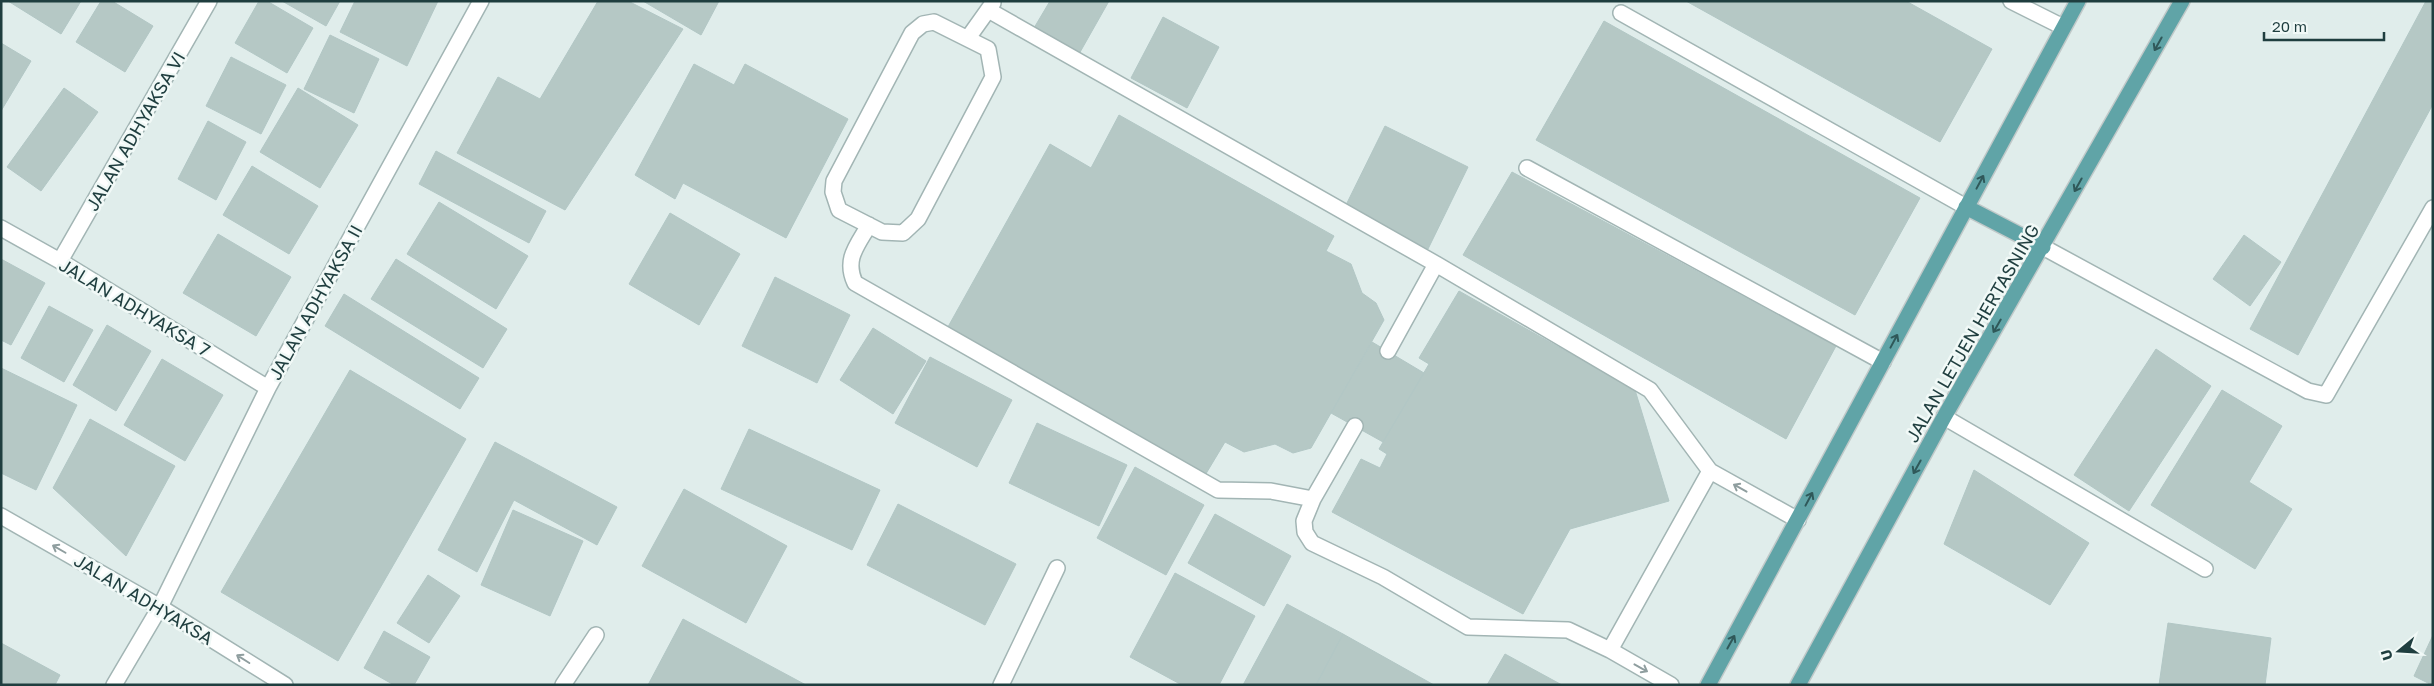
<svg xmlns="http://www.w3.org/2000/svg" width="2434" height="686" font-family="'Golos Text',sans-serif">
<rect width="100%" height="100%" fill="#e0edeb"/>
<path fill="#b5c8c5" stroke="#b2c7c5" d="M8 1H81L61 34Z
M101 1H112L153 26 125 72 76 42Z
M259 1H267L313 28 287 73 235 43Z
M282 1H340L326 26Z
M355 1H438L407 66 340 32Z
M598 1H628L683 29 565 210 457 153 498 77 540 99Z
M643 1H719L701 35Z
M1050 1H1109L1079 54 1034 28Z
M1686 1H1906L1992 49 1940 142Z
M2426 1H2433V104L2298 355 2250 329Z
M1163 17 1219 47 1187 108 1131 78Z
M1604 21 1920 198 1855 315 1536 140Z
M330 35 379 59 354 113 304 89Z
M1 43 31 61 1 111Z
M231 57 286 85 261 134 206 106Z
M694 64 734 85 745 64 848 119 786 238 683 183 675 199 635 175Z
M64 88 98 112 41 191 7 167Z
M298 88 358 125 320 188 260 152Z
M1119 115 1334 236 1326 251 1351 264 1362 293 1376 303 1384 320 1311 448 1293 453 1275 444 1244 452 1225 442 1204 477 944 334 1050 144 1091 168Z
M208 121 246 142 216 200 178 179Z
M1385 126 1468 167 1428 249 1345 207Z
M436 151 546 211 529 243 419 184Z
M252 166 318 206 289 254 223 215Z
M1512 172 1836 346 1786 439 1463 255Z
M439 202 528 256 496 309 407 254Z
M670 213 740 254 699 325 629 284Z
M218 234 291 277 256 336 183 293Z
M2244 235 2281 262 2250 306 2213 279Z
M1 259 45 283 11 345 1 340Z
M396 259 507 329 483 368 371 299Z
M775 277 850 315 817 383 742 346Z
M1459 291 1635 390 1669 501 1570 529 1523 614 1332 512 1361 459 1380 468 1387 454 1379 449 1429 364 1419 358Z
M344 294 479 378 460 409 325 326Z
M49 306 93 330 64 382 21 358Z
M107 325 151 351 116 411 73 385Z
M873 328 926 361 893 414 840 380Z
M1372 342 1424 373 1383 442 1331 413Z
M2156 349 2211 386 2129 511 2074 475Z
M930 357 1012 400 977 467 895 423Z
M162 359 223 395 185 461 124 425Z
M1 368 77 405 36 490 1 473Z
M350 370 466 439 338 661 221 592Z
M2222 390 2282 426 2249 482 2292 509 2255 569 2151 505Z
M90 419 175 466 126 556 53 488Z
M1037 423 1127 465 1099 526 1009 483Z
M749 429 880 490 852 550 721 489Z
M495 442 617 507 597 545 514 500 477 572 438 550Z
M1135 467 1204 505 1166 575 1097 538Z
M1974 470 2089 543 2050 605 1944 544Z
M684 489 787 546 746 623 642 566Z
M898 504 1016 564 985 625 867 565Z
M513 510 583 541 550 616 481 585Z
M1215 514 1291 556 1264 606 1188 563Z
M1175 573 1255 616 1219 685H1182L1130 657Z
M428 575 460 596 429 643 397 623Z
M1287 604 1343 634 1316 685H1243Z
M683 619 806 685H648Z
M2168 623 2271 638 2265 685H2159Z
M384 631 430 657 414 685H394L364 668Z
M1343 634 1434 685H1316Z
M2433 635V685H2432L2414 676Z
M1 643 60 675 55 685H1Z
M1505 654 1562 685H1487Z"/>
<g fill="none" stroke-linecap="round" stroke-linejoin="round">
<defs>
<path id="service" d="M990 11 1436 264
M1621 13 1966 207
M934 22 988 49 993 77 918 219 903 233 882 232 839 210 833 192 834 181 912 33 923 24Z
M968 38 993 3
M1527 168 1883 362
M869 225C857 246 844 259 855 283L1218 490 1271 491 1313 499 1355 426
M2043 247 2308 391 2326 395 2433 208
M1388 351 1436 264 1650 390 1710 471 1798 520
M1313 499 1304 521 1305 532 1312 543 1383 577 1468 627 1568 630 1610 650 1671 685
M1610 650 1710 471"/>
<path id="minor" d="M2011 1 2063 27
M1 228 60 261 268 388
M60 261 209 1
M1944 417 2205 569
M114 685 160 607 268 388 481 1
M563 685 596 635
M1001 685 1057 568"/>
<path id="tertiary" d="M1 516 160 607 285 685"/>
<path id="primary" d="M1966 207 2043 247
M1708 685 2078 1
M1798 685 1944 417 2182 1"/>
</defs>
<use href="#service" stroke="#a2b5b4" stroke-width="18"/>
<use href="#minor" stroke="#a2b5b4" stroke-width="18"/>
<use href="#tertiary" stroke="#a2b5b4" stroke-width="18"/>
<use href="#primary" stroke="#c0c9c9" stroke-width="18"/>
<use href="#service" stroke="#fff" stroke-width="15"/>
<use href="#minor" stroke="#fff" stroke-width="15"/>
<use href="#tertiary" stroke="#fff" stroke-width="15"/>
<use href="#primary" stroke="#60a4a7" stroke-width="15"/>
</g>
<defs><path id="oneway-shaft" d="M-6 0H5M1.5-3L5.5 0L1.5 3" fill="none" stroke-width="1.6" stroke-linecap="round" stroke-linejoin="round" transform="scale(1.25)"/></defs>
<g stroke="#2f5859">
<use href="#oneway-shaft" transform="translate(2158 44) rotate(119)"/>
<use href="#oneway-shaft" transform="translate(1980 182) rotate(-62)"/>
<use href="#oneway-shaft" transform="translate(2078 185) rotate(119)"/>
<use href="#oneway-shaft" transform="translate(1997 326) rotate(120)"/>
<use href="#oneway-shaft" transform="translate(1894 341) rotate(-62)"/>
<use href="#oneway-shaft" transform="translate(1917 467) rotate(119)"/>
<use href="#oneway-shaft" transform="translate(1809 499) rotate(-62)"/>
<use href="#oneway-shaft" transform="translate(1731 642) rotate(-61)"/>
</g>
<g stroke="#8f9e9f">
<use href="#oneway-shaft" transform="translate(1740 488) rotate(-151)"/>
<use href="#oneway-shaft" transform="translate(59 549) rotate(-150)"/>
<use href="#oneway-shaft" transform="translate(243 659) rotate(-148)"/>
<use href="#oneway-shaft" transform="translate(1641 668) rotate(29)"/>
</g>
<g text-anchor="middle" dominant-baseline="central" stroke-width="5" stroke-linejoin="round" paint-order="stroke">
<g font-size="18" fill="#1f3e3f" stroke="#f1f9f7">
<text transform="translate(135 131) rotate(-60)">JALAN ADHYAKSA VI</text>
<text transform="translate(315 302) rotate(-61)">JALAN ADHYAKSA II</text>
<text transform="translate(135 307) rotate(31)">JALAN ADHYAKSA 7</text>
<text transform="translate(1972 333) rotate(-60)">JALAN LETJEN HERTASNING</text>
<text transform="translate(144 599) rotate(31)">JALAN ADHYAKSA</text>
</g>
</g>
<rect width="2434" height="686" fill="none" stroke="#1f3e3f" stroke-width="5"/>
<g transform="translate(2399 651) rotate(252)" stroke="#f1f9f7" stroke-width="4" paint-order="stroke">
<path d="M0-4L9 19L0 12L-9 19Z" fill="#1f3e3f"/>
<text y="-8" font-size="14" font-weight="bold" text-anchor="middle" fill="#1f3e3f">U</text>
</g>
<path d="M2264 32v8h120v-8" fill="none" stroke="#1f3e3f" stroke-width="2.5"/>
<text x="2272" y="32" font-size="15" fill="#1f3e3f" stroke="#f1f9f7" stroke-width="4" paint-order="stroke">20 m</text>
</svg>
